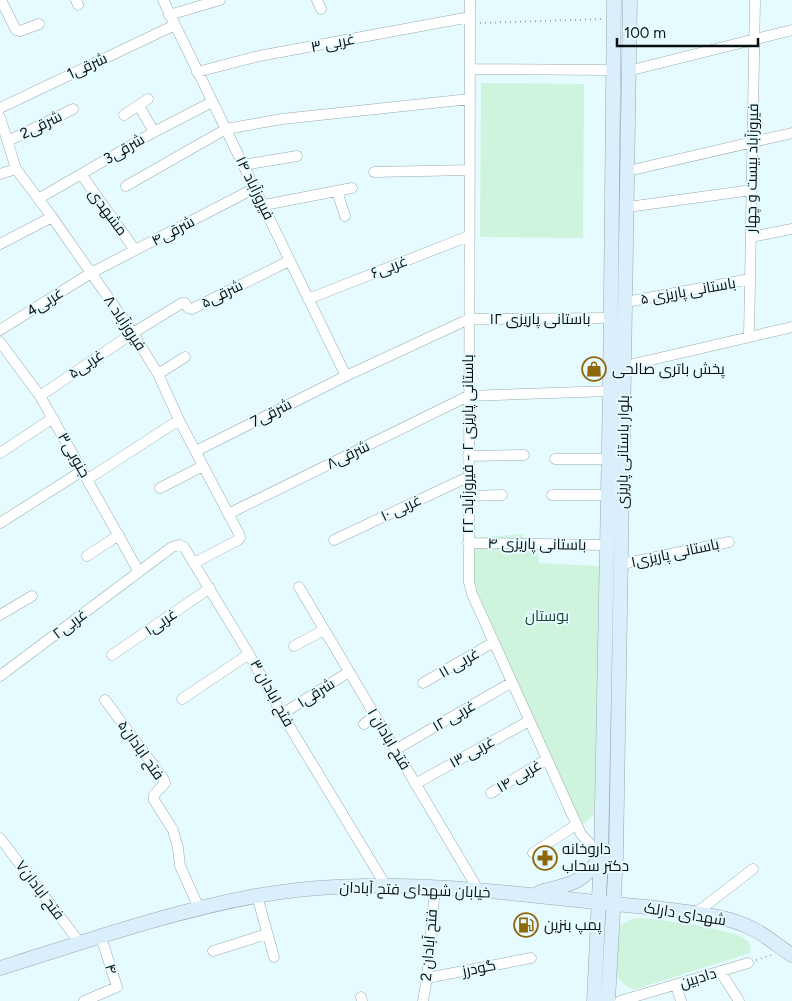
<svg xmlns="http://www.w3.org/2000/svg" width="792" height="1001" font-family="Figtree,Cairo,sans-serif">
<rect width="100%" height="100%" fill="#e6fbff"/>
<path fill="#cef4de" d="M481 83 584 84 583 238 480 237Z
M523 534 524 545H538L539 563 600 566 594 814 584 824 579 820 477 591 474 578 472 538Z
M641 918C667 920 693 925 719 930 727 932 736 933 742 937 749 940 752 946 750 953L633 990C606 975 613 954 615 928L632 919Z"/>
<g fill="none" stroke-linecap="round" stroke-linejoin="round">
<g stroke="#97aaae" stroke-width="11">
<path id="street" d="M1 0 16 30 20 31 39 24
M76 0 78 5
M163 0 346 376
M317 0 321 9
M470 0 469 582 472 594 581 834 601 856
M169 15 220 0
M470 69 613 70
M628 71 792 30
M197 72 259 56 470 17
M139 106 154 132
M0 108 175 25
M124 115 148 99
M0 117 16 169 52 217 133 333 158 374 179 420 239 534 240 538 238 540 194 563
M8 141 73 109
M243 165 297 156
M628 171 792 133
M374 172 470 170
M0 174 16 169
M81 174 135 250
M126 186 226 129 282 119 470 99
M337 191 345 216
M38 199 154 132 212 102
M264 205 352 188
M628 207 752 190
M751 237 792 229
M0 244 52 217
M308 299 469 236
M626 302 750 279
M0 330 91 273 255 188
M749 337 755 0
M0 342 40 396 139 572
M625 366 792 327
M158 374 185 357
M40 396 133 333 182 303H185L188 308 192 309 289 261
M196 451 346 376 469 319 611 318
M0 453 53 418
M468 456 524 455
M555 459H609
M88 479 179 420
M160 488 203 466
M552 495H608
M468 496 502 495
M228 514 468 396 610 391
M0 523 82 471
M334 540 468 477
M468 543 607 545
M87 556 119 535
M622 564 729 542
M299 587 479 891
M0 615 32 596
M294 646 324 630
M112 655 210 588
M0 676 172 547 179 545 184 547 249 654 282 714 386 886
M423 683 494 642
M182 699 249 654
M105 700 163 778 165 783 154 795V800L173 830 178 848 180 866 199 908
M282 714 349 672
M364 724 375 716
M395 750 512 682
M415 784 529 721
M491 793 547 759
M0 838 80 943
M533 853 576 825
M257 896 274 957
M696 913 753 869
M213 951 267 934
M720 971 739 1001
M427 978 531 958
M676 985 681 1001
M361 997 362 1001
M84 1001 117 987 101 937
M423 1001 427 978 435 888
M620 1001 748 963"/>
</g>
<g stroke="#97aaae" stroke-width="15">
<path id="secondary" d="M540 892C570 884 583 884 601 856L603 857
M0 968C84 942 169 912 256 896 363 876 479 889 586 901 612 904 638 906 663 909 694 913 727 915 755 930 768 937 779 947 792 955
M594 1001 601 856 610 391 614 0
M608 1001 616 857 630 0"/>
</g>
<path stroke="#9aaaad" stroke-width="2" stroke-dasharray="1 4" stroke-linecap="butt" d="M480 23 603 19
M756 960 771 955"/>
<use href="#street" stroke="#fff" stroke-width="10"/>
<use href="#secondary" stroke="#daeefc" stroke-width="14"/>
</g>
<defs>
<g id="shop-ring" transform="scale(1.25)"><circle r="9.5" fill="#e6fbff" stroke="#8e670b" stroke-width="1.5"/><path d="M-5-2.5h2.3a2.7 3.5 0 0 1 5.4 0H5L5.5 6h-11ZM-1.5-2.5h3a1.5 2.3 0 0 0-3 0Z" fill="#8e670b"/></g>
<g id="pharmacy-ring" transform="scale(1.25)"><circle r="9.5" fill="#e6fbff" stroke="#8e670b" stroke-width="1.5"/><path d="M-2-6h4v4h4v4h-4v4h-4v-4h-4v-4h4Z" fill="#8e670b"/></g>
<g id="fuel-ring" transform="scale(1.25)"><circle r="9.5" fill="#e6fbff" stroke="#8e670b" stroke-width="1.5"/><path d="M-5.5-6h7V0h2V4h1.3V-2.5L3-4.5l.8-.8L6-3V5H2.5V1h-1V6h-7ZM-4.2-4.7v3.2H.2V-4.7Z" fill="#8e670b"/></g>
</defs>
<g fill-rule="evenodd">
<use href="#shop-ring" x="594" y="369"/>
<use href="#pharmacy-ring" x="545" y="858"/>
<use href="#fuel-ring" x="526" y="925"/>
</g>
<g text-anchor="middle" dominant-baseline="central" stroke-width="4" stroke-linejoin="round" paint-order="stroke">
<g font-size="15" fill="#091011" stroke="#e6fbff">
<text transform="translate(333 43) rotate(-11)">غربی ۳</text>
<text transform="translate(87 66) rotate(-25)">شرقی1</text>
<text transform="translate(41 125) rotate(-26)">شرقی2</text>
<text transform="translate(124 149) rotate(-30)">شرقی3</text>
<text transform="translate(752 168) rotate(-89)">فیروزآباد بیست و چهار</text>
<text transform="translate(255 188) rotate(64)">فیروزآباد ۱۴</text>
<text transform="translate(108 212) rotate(54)">مشهدی</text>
<text transform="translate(173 231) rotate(-28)">شرقی۴</text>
<text transform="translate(389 267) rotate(-21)">غربی۶</text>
<text transform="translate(688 291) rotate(-10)">باستانی پاریزی ۵</text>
<text transform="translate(222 294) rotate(-26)">شرقی۵</text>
<text transform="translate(45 302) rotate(-32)">غربی4</text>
<text x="540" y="319">باستانی پاریزی ۱۲</text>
<text transform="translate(125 323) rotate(56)">فیروزآباد ۸</text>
<text transform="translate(86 364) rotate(-34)">غربی۵</text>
<text transform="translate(271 413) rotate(-27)">شرقی7</text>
<text transform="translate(468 444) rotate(-90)">باستانی پاریزی ۲ - فیروزآباد ۲۲</text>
<text transform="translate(623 452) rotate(-89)">بلوار باستانی پاریزی</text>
<text transform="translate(74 455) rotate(60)">جنوبی۳</text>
<text transform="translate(348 455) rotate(-26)">شرقی۸</text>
<text transform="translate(401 508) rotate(-25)">غربی ۱۰</text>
<text transform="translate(537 544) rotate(1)">باستانی پاریزی ۴</text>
<text transform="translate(675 553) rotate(-12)">باستانی پاریزی۱</text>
<text transform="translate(161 622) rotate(-34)">غربی۱</text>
<text transform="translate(70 624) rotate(-37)">غربی۲</text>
<text transform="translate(459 663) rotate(-30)">غربی ۱۱</text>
<text transform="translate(272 693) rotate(61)">فتح ابادان ۳</text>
<text transform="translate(316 693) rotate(-32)">شرقی۱</text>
<text transform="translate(454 716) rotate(-30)">غربی ۱۲</text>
<text transform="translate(389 739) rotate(59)">فتح ابادان ۱</text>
<text transform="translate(141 750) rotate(55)">فتح ابادان۵</text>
<text transform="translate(472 752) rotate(-29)">غربی ۱۳</text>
<text transform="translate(519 776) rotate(-31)">غربی ۱۴</text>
<text transform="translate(40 890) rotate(53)">فتح ابادان۷</text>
<text transform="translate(415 890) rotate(2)">خیابان شهدای فتح آبادان</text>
<text transform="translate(685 914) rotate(9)">شهدای دارلک</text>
<text transform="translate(429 945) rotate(-85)">فتح آبادان 2</text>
<text transform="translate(479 968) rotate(-11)">گودرز</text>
<text transform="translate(111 969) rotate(73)">۴</text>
<text transform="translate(698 978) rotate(-17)">دادبین</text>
</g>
<g font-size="15" fill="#091011" stroke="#e6fbff" text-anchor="start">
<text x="612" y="369">پخش باتری صالحی</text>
<text x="562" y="849">داروخانه<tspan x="562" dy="17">دکتر سحاب</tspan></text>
<text x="544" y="925">پمپ بنزین</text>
</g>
<g font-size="15" fill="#184630" stroke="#e6fbff">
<text x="547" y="616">بوستان</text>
</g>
</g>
<path d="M617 38v8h141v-8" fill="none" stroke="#091011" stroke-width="2.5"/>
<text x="624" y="38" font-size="15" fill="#091011" stroke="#e6fbff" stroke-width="4" paint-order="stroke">100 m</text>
</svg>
